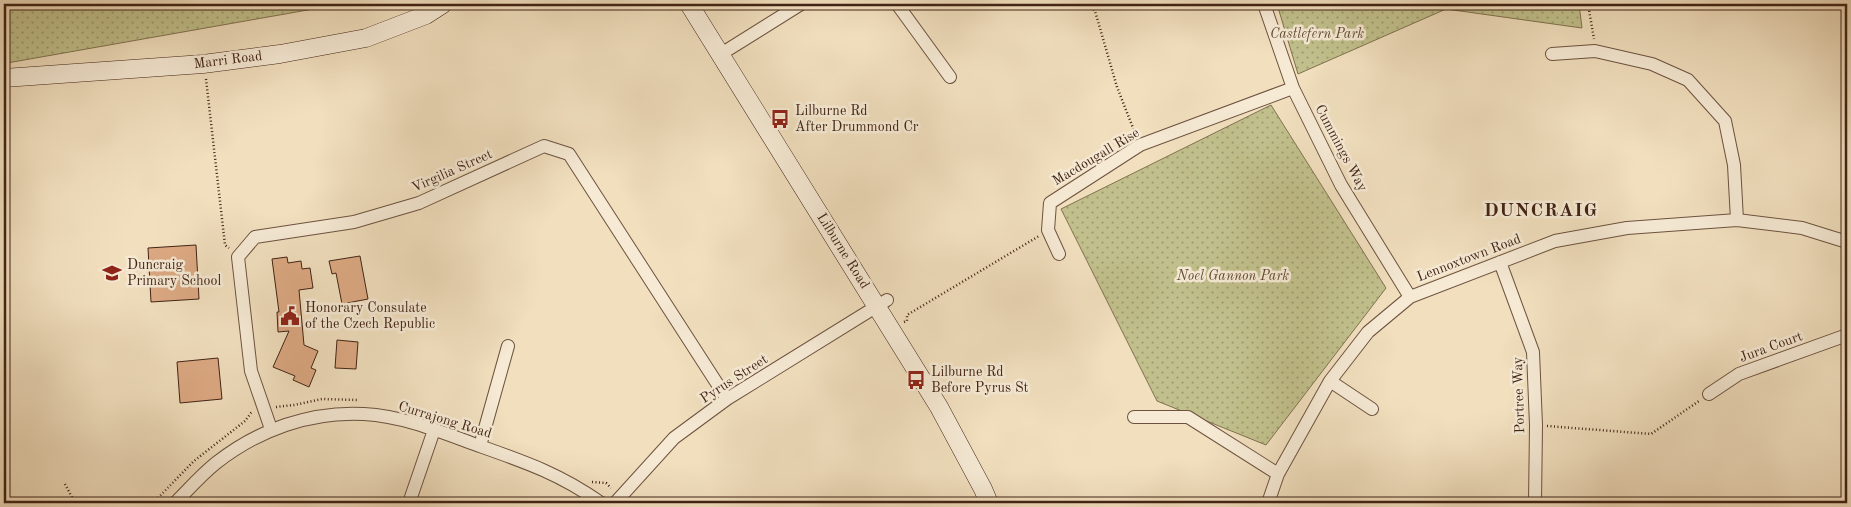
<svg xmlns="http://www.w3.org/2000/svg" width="1851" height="507" font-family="'Old Standard TT',serif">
<defs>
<pattern id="grass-dots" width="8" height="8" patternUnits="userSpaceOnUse" patternTransform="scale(1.25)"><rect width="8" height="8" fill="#c1c08c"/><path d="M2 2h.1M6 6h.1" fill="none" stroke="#9e9c71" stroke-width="1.8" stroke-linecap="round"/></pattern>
</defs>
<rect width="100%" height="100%" fill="#f1dfbe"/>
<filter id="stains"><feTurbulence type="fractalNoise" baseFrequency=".004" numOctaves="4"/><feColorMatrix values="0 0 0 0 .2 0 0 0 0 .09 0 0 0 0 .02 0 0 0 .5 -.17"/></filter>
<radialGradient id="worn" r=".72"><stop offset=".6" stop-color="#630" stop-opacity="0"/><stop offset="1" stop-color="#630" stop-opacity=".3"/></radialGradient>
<path fill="url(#grass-dots)" stroke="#817250" d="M4 4H316L319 8 7 63 4 52Z
M1277 4H1579L1582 28 1446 9 1298 74Z
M1271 105 1386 288 1266 445 1157 401 1061 209Z"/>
<path fill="#dca983" stroke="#412315" d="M196 245 199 299 151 302 148 248Z
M360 256 368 299 342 304 336 273 332 274 329 261Z
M287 257 288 263 301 261 302 269 310 268 313 288 299 290 304 345 318 351 311 368 316 370 309 387 293 380 295 376 273 367 289 331 278 332 277 312H279L272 259Z
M337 340 358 342 356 369 335 368Z
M218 358 222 399 180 403 177 362Z"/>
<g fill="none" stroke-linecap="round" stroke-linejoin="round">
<g stroke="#6d523f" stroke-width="14">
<path id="street" d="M897 4 950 77
M1264 4 1293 88 1341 185 1410 297
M721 54 801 4
M1552 54 1595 51 1652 64 1688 80 1725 121 1734 165 1737 220
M1059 254 1048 230 1050 203 1140 145 1293 88
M1500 262 1533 352 1536 425 1535 503
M1330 381 1372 409
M1709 394 1739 374 1847 335
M1134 417H1188L1278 474
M271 429 251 371 238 257 255 237 354 222 419 203 544 146 569 154 727 399
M480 446 508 346
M175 503C188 490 201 475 216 463 258 430 310 411 364 414 402 416 439 431 474 444 522 461 559 473 601 503
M409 503 434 430
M615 503 674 438 727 399 887 300
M1268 503 1278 474 1330 381 1368 332 1410 297 1555 241 1627 228 1737 220 1802 228 1847 242"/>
</g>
<g stroke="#412315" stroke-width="19">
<path id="secondary" d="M689 4 939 407 983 489 989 503
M4 78 203 64 280 54 366 38 426 15 443 4"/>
</g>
<path stroke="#412315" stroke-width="2.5" stroke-dasharray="1 2.5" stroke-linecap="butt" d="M1089 4 1095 11 1117 87 1135 133
M1588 4 1594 39
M206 79 225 245 229 248
M904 322 907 321V315L1039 236
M276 407 294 405 322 399 357 400
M1547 426 1651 434 1699 401
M592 482 606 483 611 488
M65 484 75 503
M153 503 194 461 245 421 251 413 253 412"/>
<use href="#street" stroke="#f6ead5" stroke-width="12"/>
<use href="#secondary" stroke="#f6ead5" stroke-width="18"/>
</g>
<defs>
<g id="bus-bare" transform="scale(1.5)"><path d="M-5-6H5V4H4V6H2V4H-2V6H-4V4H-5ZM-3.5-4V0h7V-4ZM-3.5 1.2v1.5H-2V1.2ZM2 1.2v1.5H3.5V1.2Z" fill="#8f2418" stroke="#f6ead5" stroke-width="2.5" paint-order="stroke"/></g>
<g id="school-bare" transform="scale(1.5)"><path d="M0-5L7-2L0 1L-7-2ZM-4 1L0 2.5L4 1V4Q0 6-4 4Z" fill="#8f2418" stroke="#f6ead5" stroke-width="2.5" paint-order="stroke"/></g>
<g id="civic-bare" transform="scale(1.5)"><path d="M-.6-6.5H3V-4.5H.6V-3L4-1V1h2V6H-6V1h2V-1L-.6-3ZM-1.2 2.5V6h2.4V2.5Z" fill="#8f2418" stroke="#f6ead5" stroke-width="2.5" paint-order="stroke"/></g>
</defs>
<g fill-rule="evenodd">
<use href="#bus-bare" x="780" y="119"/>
<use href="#school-bare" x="112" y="273"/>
<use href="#civic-bare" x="290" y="316"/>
<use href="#bus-bare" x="916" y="380"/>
</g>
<g text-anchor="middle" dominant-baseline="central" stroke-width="5" stroke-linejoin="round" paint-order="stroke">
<g font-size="14" font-style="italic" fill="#614a33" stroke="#f6ead5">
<text x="1317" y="34">Castlefern Park</text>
<text x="1233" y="276">Noel Gannon Park</text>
</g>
<g font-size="14" fill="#412315" stroke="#f6ead5">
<text transform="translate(228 60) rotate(-7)">Marri Road</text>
<text transform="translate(1341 148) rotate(62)">Cummings Way</text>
<text transform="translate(1096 157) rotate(-31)">Macdougall Rise</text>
<text transform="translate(452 171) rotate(-24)">Virgilia Street</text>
<text transform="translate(843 251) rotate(58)">Lilburne Road</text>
<text transform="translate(1469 258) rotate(-21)">Lennoxtown Road</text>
<text transform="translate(1771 347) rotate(-20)">Jura Court</text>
<text transform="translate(734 379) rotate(-33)">Pyrus Street</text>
<text transform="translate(1519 395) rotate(-92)">Portree Way</text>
<text transform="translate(445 420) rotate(17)">Currajong Road</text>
</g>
<g font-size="14" fill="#412315" stroke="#f6ead5" text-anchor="start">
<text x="795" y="111">Lilburne Rd<tspan x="795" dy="16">After Drummond Cr</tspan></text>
<text x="127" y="265">Duncraig<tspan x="127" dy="16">Primary School</tspan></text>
<text x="305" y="308">Honorary Consulate<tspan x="305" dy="16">of the Czech Republic</tspan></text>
<text x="931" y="372">Lilburne Rd<tspan x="931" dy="16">Before Pyrus St</tspan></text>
</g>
<g font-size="19" font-weight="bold" letter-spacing="1" fill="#412315" stroke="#f6ead5">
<text x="1541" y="211">DUNCRAIG</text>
</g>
</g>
<rect width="1851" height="507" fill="none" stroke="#f1dfbe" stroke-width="20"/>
<rect x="5" y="5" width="1841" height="497" fill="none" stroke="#412315" stroke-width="2.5"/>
<rect x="10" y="10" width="1831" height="487" fill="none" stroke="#412315"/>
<rect width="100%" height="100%" filter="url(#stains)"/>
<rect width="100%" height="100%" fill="url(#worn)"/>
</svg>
